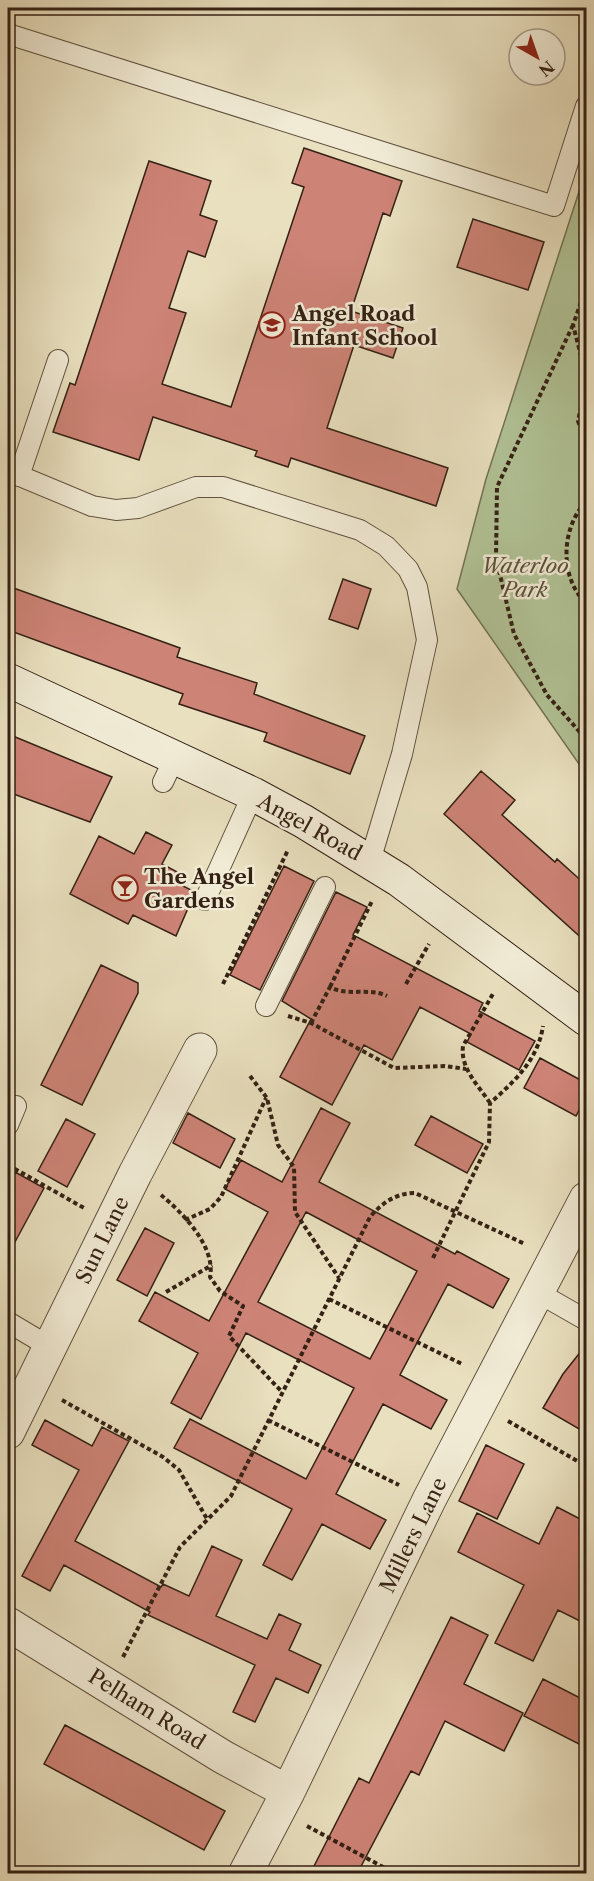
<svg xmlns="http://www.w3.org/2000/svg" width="594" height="1881" font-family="'Libre Caslon Text',serif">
<rect width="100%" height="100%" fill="#e9e0bf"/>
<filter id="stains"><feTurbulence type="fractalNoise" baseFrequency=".00333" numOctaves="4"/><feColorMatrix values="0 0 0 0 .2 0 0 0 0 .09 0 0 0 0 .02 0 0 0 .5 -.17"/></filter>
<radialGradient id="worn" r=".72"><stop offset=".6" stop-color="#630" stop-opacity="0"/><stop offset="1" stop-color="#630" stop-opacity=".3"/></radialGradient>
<path fill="#b1c396" stroke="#727255" stroke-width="1.5" d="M586 170V774L457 589 486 479Z"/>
<path fill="#cd8376" stroke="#342114" stroke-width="1.5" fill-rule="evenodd" d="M304 148 402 181 390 216 383 213 351 311 403 328 393 358 354 345 327 428 448 468 436 506 291 458 288 467 255 456 257 451 153 417 139 460 53 432 70 383 75 385 149 161 211 181 200 215 217 221 205 257 188 251 169 308 186 313 162 384 231 407 304 187 292 183Z
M473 219 544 242 528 290 457 267Z
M343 579 371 589 358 629 329 619Z
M8 586 180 648 177 657 257 683 254 694 365 736 350 774 264 741 267 733 179 704 183 694 8 630Z
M8 734 112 777 90 822 8 792Z
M481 771 515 800 502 815 555 862 557 859 586 885V942L444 814Z
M146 832 172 845 162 864 183 875 179 884 195 892 176 936 133 915 128 924 70 894 99 836 134 854Z
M284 866 314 881 260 990 230 975Z
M336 892 367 907 353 935 483 1003 479 1011 535 1041 519 1070 467 1042 471 1034 420 1007 392 1060 364 1045 332 1105 280 1077 311 1019 282 1001Z
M101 965 138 983V993L82 1105 41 1085Z
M540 1058 586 1083V1097L576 1116 524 1088Z
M321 1108 350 1123 319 1182 455 1254 457 1251 509 1279 493 1308 448 1284 400 1375 447 1400 431 1429 383 1404 336 1494 386 1520 370 1549 322 1524 292 1580 263 1565 292 1509 174 1448 190 1419 306 1479 354 1388 246 1333 201 1419 171 1403 198 1353 139 1321 155 1292 209 1321 268 1212 225 1189 241 1160 282 1182ZM306 1212 417 1271 370 1359 258 1302Z
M188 1113 235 1139 220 1168 173 1143Z
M431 1116 483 1144 467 1173 415 1145Z
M66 1119 95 1134 67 1187 38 1171Z
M15 1172 44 1188 8 1255V1186Z
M145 1228 174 1243 147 1296 117 1280Z
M586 1345V1433L543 1408 563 1374Z
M45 1420 92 1446 102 1427 129 1441 75 1541 161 1587 163 1584 189 1596 212 1546 242 1560 216 1616 267 1639 279 1614 301 1624 289 1650 321 1665 308 1693 276 1678 255 1722 233 1712 255 1665 148 1615 150 1612 64 1565 50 1591 22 1576 79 1470 32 1445Z
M486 1445 524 1464 497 1519 459 1501Z
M557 1507 586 1522V1624L558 1610 533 1661 495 1643 524 1585 458 1552 477 1513 539 1544Z
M451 1617 488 1635 464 1684 523 1713 504 1751 445 1721 419 1775 411 1771 357 1874H310L359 1778 369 1783Z
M543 1679 586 1701V1728L579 1744 524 1716Z
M65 1725 225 1811 204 1850 44 1764Z"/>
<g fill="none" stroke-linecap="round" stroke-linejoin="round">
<g stroke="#61513f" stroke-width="22">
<path id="lane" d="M8 34 554 206 586 106
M8 471 92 506 116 510 138 508 196 487H223L360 530 386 546 408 569 417 587 427 640 402 754 370 861
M19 476 58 360
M163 782 174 759
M205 900 253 794
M266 1006 325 887
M8 1125 16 1106
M537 1292 586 1320
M8 1322 50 1347"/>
</g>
<g stroke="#61513f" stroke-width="35">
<path id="street" d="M8 1432 135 1174 200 1050
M8 1624 223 1757 288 1792
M245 1874 288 1792 429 1500 586 1199"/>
</g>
<g stroke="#342114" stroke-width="35">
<path id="secondary" d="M8 680 253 794 303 821 399 880 586 1019"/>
</g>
<path stroke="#342114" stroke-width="4" stroke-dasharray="4.5 3" stroke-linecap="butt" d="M586 288 573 325 586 375
M573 325 497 487 496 558 514 634 547 695 586 739
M586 384 578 421 586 442
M586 502C561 527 559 578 586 603
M223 984 288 850
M406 984 429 944
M330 987 372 901
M288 1016 311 1023 394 1068 445 1066 466 1069
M311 1023 330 987C348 997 369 987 387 996
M250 1076 267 1098 278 1145 294 1167 295 1212 339 1278
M490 1103C478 1085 460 1068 463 1046L494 992
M8 1165 84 1208
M161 1195C183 1213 216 1247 210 1277L220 1291 243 1306 229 1336 282 1392
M185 1220 210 1209 221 1197 266 1098
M433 1258 489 1142 490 1103C514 1082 538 1060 543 1026
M166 1292 212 1265
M329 1299 462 1364
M62 1400 163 1457 179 1470 207 1519
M268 1420 399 1485
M508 1421 586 1466
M123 1657 180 1547 231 1496 370 1217C382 1203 396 1193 415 1193L525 1244
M307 1826 396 1874"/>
<use href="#lane" stroke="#f1ebd5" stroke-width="20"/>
<use href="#street" stroke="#f1ebd5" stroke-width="33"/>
<use href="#secondary" stroke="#f1ebd5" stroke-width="33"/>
</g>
<defs>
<g id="school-ring" transform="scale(1.35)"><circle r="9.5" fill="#f1ebd5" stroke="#8f2418" stroke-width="1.5"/><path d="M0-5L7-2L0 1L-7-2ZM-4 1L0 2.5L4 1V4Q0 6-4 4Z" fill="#8f2418"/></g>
<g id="bar-ring" transform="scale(1.35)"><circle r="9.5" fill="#f1ebd5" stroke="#8f2418" stroke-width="1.5"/><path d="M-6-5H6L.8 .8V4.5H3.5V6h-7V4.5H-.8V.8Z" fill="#8f2418"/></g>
</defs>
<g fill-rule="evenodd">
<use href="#school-ring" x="272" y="325"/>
<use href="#bar-ring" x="125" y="888"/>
</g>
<g text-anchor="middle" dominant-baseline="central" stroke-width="5" stroke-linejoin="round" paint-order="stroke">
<g font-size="21" font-weight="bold" fill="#342114" stroke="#f1ebd5" text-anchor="start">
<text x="292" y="313">Angel Road<tspan x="292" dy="24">Infant School</tspan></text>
<text x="144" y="876">The Angel<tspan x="144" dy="24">Gardens</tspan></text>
</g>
<g font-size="21" font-style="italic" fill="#5a523b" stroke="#f1ebd5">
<text x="525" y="565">Waterloo<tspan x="525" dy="24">Park</tspan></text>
</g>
<g font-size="21" fill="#342114" stroke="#f1ebd5">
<text transform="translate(310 827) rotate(29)">Angel Road</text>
<text transform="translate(102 1240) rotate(-64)">Sun Lane</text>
<text transform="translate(413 1535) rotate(-64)">Millers Lane</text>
<text transform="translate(147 1709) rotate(32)">Pelham Road</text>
</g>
</g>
<rect width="594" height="1881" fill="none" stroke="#e9e0bf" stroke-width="30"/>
<rect x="9" y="9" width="576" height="1863" fill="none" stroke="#342114" stroke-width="3"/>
<rect x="15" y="15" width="564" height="1851" fill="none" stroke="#342114" stroke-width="1.5"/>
<g transform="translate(537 57) rotate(140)"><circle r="28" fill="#f1ebd5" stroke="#a59a88" stroke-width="1.5"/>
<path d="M0-4.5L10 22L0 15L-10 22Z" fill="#8f2418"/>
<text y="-9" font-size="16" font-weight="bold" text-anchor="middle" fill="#342114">N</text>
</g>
<rect width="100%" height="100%" filter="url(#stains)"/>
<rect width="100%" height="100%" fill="url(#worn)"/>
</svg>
